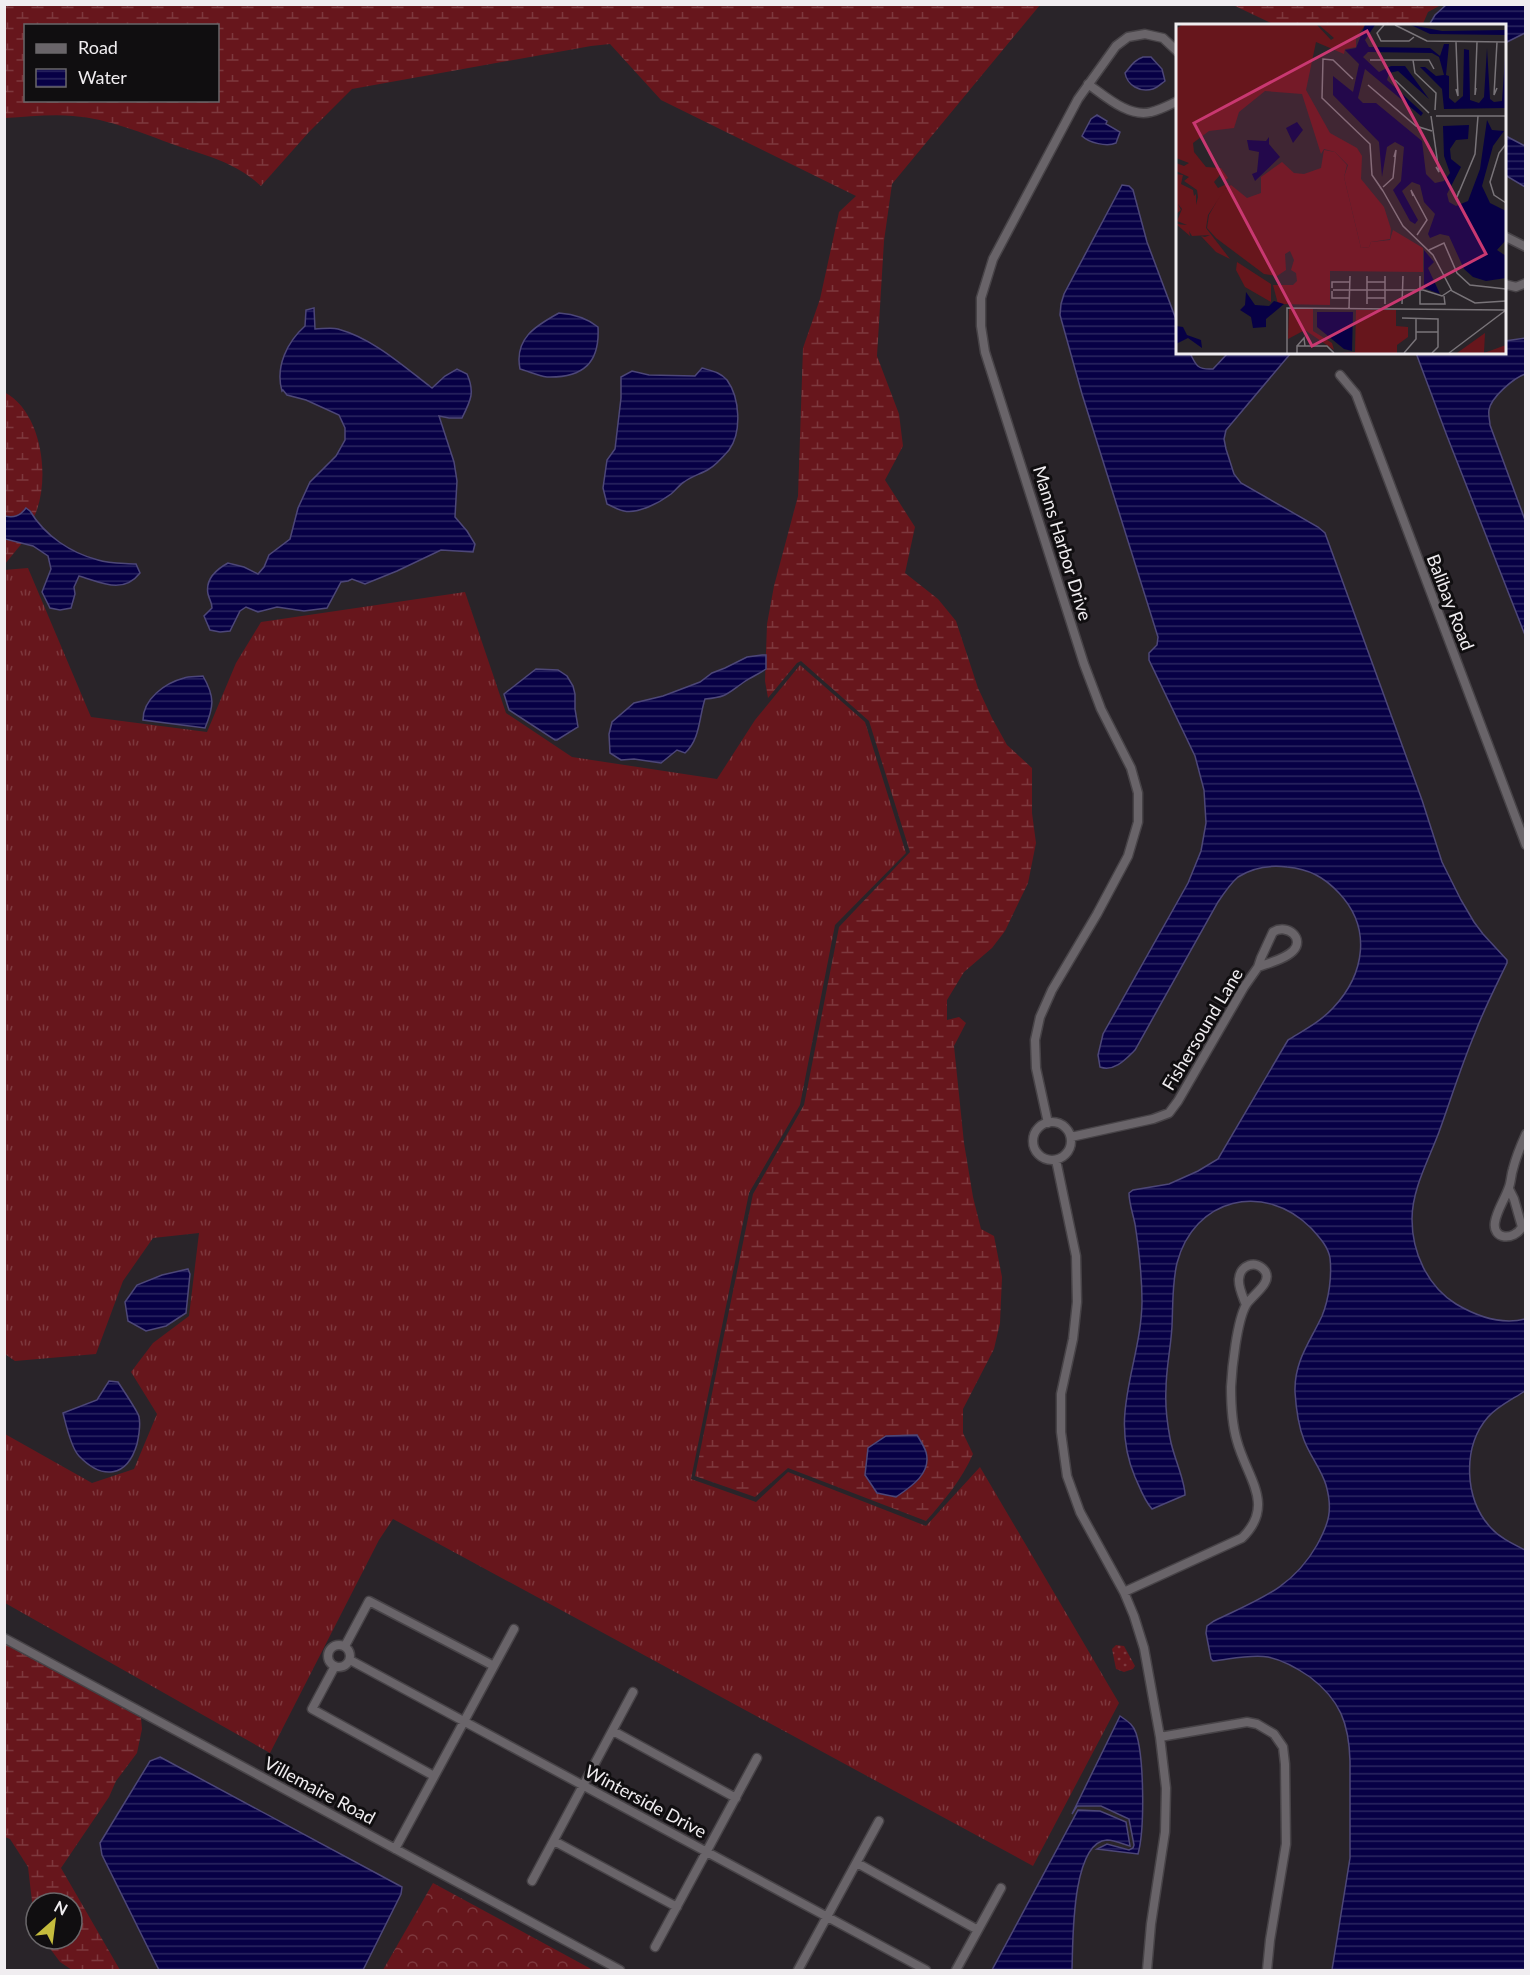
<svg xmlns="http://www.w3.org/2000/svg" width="1530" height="1975" font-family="Lato,sans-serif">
<defs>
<pattern id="grass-tufts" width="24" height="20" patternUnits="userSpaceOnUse" patternTransform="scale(1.5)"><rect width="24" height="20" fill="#67161c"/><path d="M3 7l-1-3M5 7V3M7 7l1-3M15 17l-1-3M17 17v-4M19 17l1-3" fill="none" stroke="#7d383d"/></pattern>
<pattern id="forest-crowns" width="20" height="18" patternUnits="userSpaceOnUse" patternTransform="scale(1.5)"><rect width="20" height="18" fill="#67161c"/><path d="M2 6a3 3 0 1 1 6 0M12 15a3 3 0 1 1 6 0" fill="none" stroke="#7d383d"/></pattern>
<pattern id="wetland-marsh" width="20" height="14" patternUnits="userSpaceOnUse" patternTransform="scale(1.5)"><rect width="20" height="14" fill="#67161c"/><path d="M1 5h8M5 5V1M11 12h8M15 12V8" fill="none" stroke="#7d383d"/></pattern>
<pattern id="park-dots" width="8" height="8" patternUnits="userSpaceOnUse" patternTransform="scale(1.5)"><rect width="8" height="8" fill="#67161c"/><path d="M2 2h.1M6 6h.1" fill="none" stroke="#7d383d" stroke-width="1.8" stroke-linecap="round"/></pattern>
<pattern id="water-rules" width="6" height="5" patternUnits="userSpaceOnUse" patternTransform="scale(1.5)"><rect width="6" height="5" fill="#070045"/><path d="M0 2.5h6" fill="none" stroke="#2b2660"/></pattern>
</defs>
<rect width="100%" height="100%" fill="#292429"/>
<path fill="url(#grass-tufts)" d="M28 568 91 717 207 732 236 663 261 622 465 592 506 713 572 757 717 779 755 720 800 665 865 722 906 853 835 925 800 1105 749 1193 691 1479 756 1502 788 1472 926 1526 980 1467 1119 1703 1033 1866 393 1519 379 1540 270 1753 5 1603V1434L92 1483 134 1469 157 1414 131 1372 153 1343 189 1316 199 1233 153 1238 123 1281 96 1354 15 1361 5 1354 4 570Z"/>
<path fill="url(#forest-crowns)" d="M433 1883 593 1970H383Z"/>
<path fill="url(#wetland-marsh)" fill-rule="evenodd" d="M4 5H1040L892 184 884 241 877 356 899 414 903 446 885 480 915 527 905 573 938 599 956 621 978 688 992 718 1007 745 1032 768V813L1036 843 1028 883 1005 931 992 948 964 972 947 1000V1020L959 1017 966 1023 954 1046 964 1143 973 1197 981 1229 994 1236 1002 1277 1000 1323 994 1349 963 1409V1433L973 1454C962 1479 944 1501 926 1521L788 1468 755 1497 695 1476 753 1194 804 1105 839 927 910 852 869 721 801 661 797 663 768 698 765 681 767 624 774 586 798 496 803 348 820 299 839 212 856 196 661 100 610 44 591 46 352 89 309 132 261 186C235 162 207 156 175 145 141 133 110 119 73 116 51 114 27 117 5 118ZM26 26H218V100H26Z
M1233 5V4L1441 5 1428 12 1422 26 1275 25Z
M4 392C43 412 51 481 34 517L30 511 13 518 5 516Z
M5 539 23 542 5 564Z
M5 1644 141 1718 142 1729 137 1753 116 1781 109 1797 61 1868 120 1970H72L60 1962 43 1939H72V1903H36V1929L35 1927 28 1867 10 1839 5 1837Z"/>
<path fill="url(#park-dots)" d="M1116 1645 1124 1646 1135 1666 1133 1669 1124 1672 1116 1669 1112 1649Z"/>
<path fill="url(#water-rules)" stroke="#4d4778" stroke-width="1.5" d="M1446 5H1525V33L1505 43 1504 26 1429 25 1435 15Z
M1143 57H1151L1162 69 1165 81C1162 83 1157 88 1153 89 1140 93 1127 85 1125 73 1131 66 1134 60 1143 57Z
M1097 115 1107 121 1106 124 1120 132 1116 143C1107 147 1089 143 1082 136L1091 119Z
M1504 135 1525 146V187L1505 175Z
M1122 185 1129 186 1133 190 1147 242 1177 322 1178 352 1190 353C1196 366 1198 370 1213 369L1228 353H1291L1226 430 1224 439 1226 449 1234 474 1241 483 1318 527 1325 533 1422 800 1442 862 1461 900 1474 922 1483 934 1507 960V963C1496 986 1484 1009 1475 1033 1461 1066 1451 1099 1439 1132 1429 1159 1412 1189 1412 1219 1412 1252 1427 1286 1456 1304 1478 1317 1501 1325 1525 1319V1391C1513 1399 1498 1406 1488 1417 1462 1447 1464 1499 1491 1528 1500 1538 1513 1544 1525 1550V1970H1332L1350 1858V1761C1349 1723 1340 1700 1310 1677 1297 1668 1284 1660 1268 1657 1251 1654 1231 1659 1213 1661L1211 1659 1206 1633 1207 1626 1214 1621C1257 1600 1292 1589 1317 1545 1329 1523 1333 1510 1326 1485 1321 1469 1310 1456 1304 1440 1298 1425 1296 1408 1295 1392 1294 1361 1310 1342 1322 1316 1329 1299 1332 1276 1330 1258 1328 1246 1319 1237 1311 1228 1264 1181 1194 1198 1177 1263 1172 1284 1173 1305 1172 1326 1171 1347 1166 1368 1166 1389 1165 1405 1167 1422 1170 1438 1173 1456 1185 1480 1185 1495L1152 1509C1144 1500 1140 1488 1135 1477 1108 1413 1141 1365 1142 1302 1142 1276 1139 1250 1135 1224 1133 1214 1129 1203 1129 1193L1133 1190 1169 1184 1198 1171 1218 1159 1285 1045 1288 1040C1304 1030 1320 1022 1333 1008 1365 974 1372 928 1339 893 1324 877 1309 869 1287 867 1270 865 1252 868 1238 877 1230 884 1224 893 1218 902L1135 1050C1125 1060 1114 1072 1100 1067L1098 1055 1103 1034 1188 883 1201 851 1206 823 1204 790 1195 756 1149 660V653L1157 645 1158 637 1082 394 1060 315 1061 304 1064 294Z
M314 308 315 329C322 329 331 327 338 329 374 339 403 366 432 388L445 376 457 369 467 374C475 392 471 400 462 418H449L439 416 454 462 457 481 455 517 467 531 475 544 473 552 441 550 397 571 365 584 352 579 348 581 341 582 327 608 304 611 277 607 258 612 246 607 240 611 230 631 220 632 210 630 204 616 212 608C212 602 209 599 208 594 205 579 217 569 228 563L244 567 258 574 264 567 269 555 290 539 298 508 310 482 336 456 345 440V428L339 415 306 400 287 395 283 390 282 391C275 367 287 342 305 326L306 310Z
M559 313C572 314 587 318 598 327 600 363 583 378 547 377 538 376 528 371 520 369 514 339 535 326 559 313Z
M1525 338V374C1514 378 1491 397 1489 410 1488 415 1490 421 1490 425L1525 520V635L1447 436 1416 353 1504 352 1505 341Z
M702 368C712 371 720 372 727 380 740 398 742 432 729 450 723 457 716 465 709 469 701 474 692 476 684 482 679 485 676 490 671 494 659 503 638 514 624 511 618 510 612 506 607 504L603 488 607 460 615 449 621 398V377L632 371 649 375 695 376Z
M26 508 30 511C45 536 71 553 98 560 110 564 124 563 136 564L140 573C123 595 100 582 79 576L74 587 75 594 71 608 60 610 50 608 42 592 51 569 48 556 33 546 5 539V516C14 518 20 516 26 508Z
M762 655H766V669C759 674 751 677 744 682 727 694 727 697 705 699 699 717 700 740 685 753L677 750 661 763 634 759 621 760 610 753 609 734 612 722 634 703 663 696 700 682 712 673 725 668 747 657Z
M536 669 558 670 567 676 573 686 575 694V709L578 727 557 740H555L509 710 504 694Z
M203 676C215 697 214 706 205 728L143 720C143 699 165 683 184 678 189 676 197 677 203 676Z
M188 1269 190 1274 186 1313 166 1326 146 1331 128 1321 125 1302 137 1285 162 1275Z
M109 1381 118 1382C121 1387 139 1413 139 1417 141 1426 139 1435 137 1444 127 1478 102 1480 79 1456 71 1448 66 1425 63 1413L97 1400Z
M917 1435C920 1440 924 1446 926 1452 932 1473 911 1487 896 1497L877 1493 865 1475 868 1448 886 1436Z
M1120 1716C1127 1721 1133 1724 1136 1733 1144 1757 1145 1829 1138 1854L1097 1849 1107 1844 1129 1850 1133 1848 1134 1845 1129 1819 1101 1806H1077L1072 1814Z
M160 1757 402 1887 401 1894 363 1970H159L102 1855 100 1843 150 1761Z
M1078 1810 1100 1811 1126 1822 1130 1846C1123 1844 1114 1840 1107 1840 1071 1842 1073 1944 1072 1970H992Z"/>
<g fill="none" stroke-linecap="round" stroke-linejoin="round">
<g stroke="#474347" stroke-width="11">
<path id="street" d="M1088 84C1105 96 1129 118 1151 112 1160 110 1169 105 1178 101
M1504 236 1526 247
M1504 284 1516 287 1526 283
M1340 375 1356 394 1526 845
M1033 1141a19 19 0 1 1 38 0a19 19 0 1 1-38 0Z
M1048 1123 1036 1068 1035 1040 1040 1017 1052 990 1097 914 1128 856 1138 822V793L1131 768 1101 709 1084 664 985 352 981 326V298L993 259 1078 99 1116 46 1128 37 1145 34 1163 38 1178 52
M1071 1137 1153 1119 1169 1113 1178 1101 1244 987 1258 967 1261 958 1273 932C1288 923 1305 939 1293 951 1285 959 1269 963 1258 967
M1056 1160 1076 1256 1077 1302 1073 1339 1061 1394V1432L1067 1476 1080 1512 1124 1592 1134 1616 1144 1648 1160 1737 1166 1788 1165 1832 1151 1924 1147 1970
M1509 1189 1514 1199 1522 1227C1514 1241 1492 1240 1495 1222 1497 1210 1505 1199 1509 1187 1511 1182 1511 1175 1513 1169 1516 1157 1521 1145 1526 1134
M1124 1592 1242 1538C1276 1505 1247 1478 1237 1441 1232 1424 1231 1405 1231 1387 1232 1367 1237 1321 1246 1305 1251 1296 1273 1283 1265 1271 1256 1259 1240 1265 1239 1279 1238 1287 1243 1297 1246 1305
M4 1638 620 1970
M328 1656a11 11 0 1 1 22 0a11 11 0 1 1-22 0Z
M345 1646 369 1601 494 1666
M350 1660 926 1970
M335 1666 312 1709 434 1776
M613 1731 736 1798
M1160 1737 1247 1722 1257 1724 1274 1734 1283 1747 1285 1764 1286 1844 1270 1940 1267 1970
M554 1841 677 1907
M395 1849 514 1629
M857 1863 978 1930
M532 1881 633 1692
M655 1947 757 1758
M798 1970 879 1821
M956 1970 1001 1888"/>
</g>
<use href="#street" stroke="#696469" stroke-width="8"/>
</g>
<g text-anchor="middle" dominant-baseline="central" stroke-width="6" stroke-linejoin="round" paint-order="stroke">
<g font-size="18" fill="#f0edf0" stroke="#100e10">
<text transform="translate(1063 543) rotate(73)">Manns Harbor Drive</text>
<text transform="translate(1451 602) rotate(69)">Balibay Road</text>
<text transform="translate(1202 1029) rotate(-59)">Fishersound Lane</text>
<text transform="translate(320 1790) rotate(28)">Villemaire Road</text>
<text transform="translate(646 1801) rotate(28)">Winterside Drive</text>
</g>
</g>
<g transform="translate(1176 24)">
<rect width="330" height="330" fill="#292429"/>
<path d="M148 126 159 128 171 141 168 153 185 224 193 223 195 218 214 216 217 206 247 224V248L154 247V281L102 280 97 261H117L121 257 120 249 115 246 118 236 114 227 109 230 110 246 101 252 88 250 40 214 31 204 33 191 47 166 55 161 71 174 85 169V153L106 138 118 149 128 150 145 144Z" fill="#67161c"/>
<path d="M180 286H220V302L232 303V313L221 321V329H165L179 328Z" fill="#67161c"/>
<path d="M0 1 1 4 6 1H141L155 16 158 14 143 1H189L180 14V23L169 25 168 30 140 18 130 66 154 109 181 124 186 132 185 155 208 183 215 205 214 215 195 218 193 223 185 224 168 153 172 141 159 128 148 125 145 130 126 70 89 67 63 88 58 104 33 107 17 119 18 128 30 143 45 144 52 154 48 157 44 151 38 158 42 164 53 159 32 191 30 204 54 235 40 228 25 212 29 213 34 211 16 212 13 207 14 212 0 200 11 201 1 197 6 185 2 180 5 186 0 190V150L7 151 5 160 17 166 18 172 20 170V181L22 173 21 166 8 157 13 153 0 147V139L8 142 13 139 0 134ZM61 238 95 260V278L69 263 60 246ZM113 285H137V307L156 319 158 326 129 306 112 315ZM309 309 308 329 330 321V329H281Z" fill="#67161c"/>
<path d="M189 1H199L189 16 193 23 254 24 264 32 268 20H273L270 51 273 52V74L279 79 287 72 288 25 293 26 294 76 303 79 308 73 311 24 314 75 318 78 326 77 330 20V84L268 85 266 65 244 43H249L260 52 268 51 263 33 256 29 192 28 187 33 203 48 215 42H229L253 75 222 47 213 49 211 56 247 89 245 92 189 45 182 74 187 79H200L246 117 250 150 259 159 268 157 274 149 268 132 267 102 293 101 292 115 280 116 274 125 275 135 285 143 271 170 273 178 280 182 292 177 304 145 311 96 316 106 328 107 317 122 306 162 314 179 330 187V216L321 226 330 232V254L310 257 297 253 288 245 273 212 264 210 254 214 252 210 259 190 248 178 244 161 236 158 226 167 242 196 239 200 234 197 217 166 225 157 228 123 219 118 211 123 206 153 203 118 157 71V52L177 68 183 40 169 26 180 24ZM235 1 266 7 330 6V11L254 10ZM121 98 127 106 117 119 110 104ZM93 113V120L104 133 79 157 76 150 81 148 83 128 73 126 71 116 90 117ZM248 226 258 238 252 244 264 270 248 264ZM70 268 79 281 93 282 98 277 108 280 90 295V303L77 304 75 293 64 286 69 281ZM141 288H177L176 327 168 325 141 303ZM0 302 7 303 11 311 25 316 26 324 12 314 0 320Z" fill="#070045"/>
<path fill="none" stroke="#797479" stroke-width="1.5" d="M208 1 201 9 205 17H233L238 13M219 1 251 17 330 18M280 18 282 72 280 65M194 36H253L258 45M237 36 239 49 260 69 259 86M177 55 157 36 147 35 146 74 194 120 196 151 207 167 204 163M219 56 253 89M192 61 240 102 256 107M300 64 299 71 301 18M321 64 318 71 321 18M255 92 263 148 260 143M260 92H330M330 120 323 129 314 158 318 171 330 179M207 163 217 154 220 126 218 133M207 167 227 202 257 231 276 267 299 279 330 277M283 167 281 173 299 130 302 92M237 172 235 166 251 196 241 211M253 226 268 219 281 249 294 261 330 265M191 252V280M244 252V280H269L268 272M191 258H209M156 264V258H174M157 266H247L266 272 275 266M156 267V274H174M191 274H209M209 280V252M226 280 227 252M173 284 174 252M226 294 262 295V323L256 329M240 308H262M121 322 128 314 129 322M111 329V284L329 286M121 329V322H151L158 329M228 329 240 315V294M273 329 330 286"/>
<path fill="#c93871" fill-opacity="0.15" stroke="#c93871" stroke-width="3" d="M191 7 310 230 136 322 18 99Z"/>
<rect width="330" height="330" fill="none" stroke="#f0edf0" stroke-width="3"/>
</g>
<rect width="1530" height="1975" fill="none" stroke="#f0edf0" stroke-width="12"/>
<rect x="24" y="24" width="195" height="78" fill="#100e10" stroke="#6a676a" stroke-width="1.5"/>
<rect x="36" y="44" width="30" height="9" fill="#696469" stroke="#6a676a" stroke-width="1.5"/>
<text x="78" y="54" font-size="18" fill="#f0edf0">Road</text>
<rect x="36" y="69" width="30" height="18" fill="url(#water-rules)" stroke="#6a676a" stroke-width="1.5"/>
<text x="78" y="84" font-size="18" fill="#f0edf0">Water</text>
<g transform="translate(54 1921) rotate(28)"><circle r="28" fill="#100e10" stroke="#6a676a" stroke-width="1.5"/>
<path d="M0-4.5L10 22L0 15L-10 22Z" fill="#c5bc3d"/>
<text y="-9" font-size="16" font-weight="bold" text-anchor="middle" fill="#f0edf0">N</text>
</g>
</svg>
